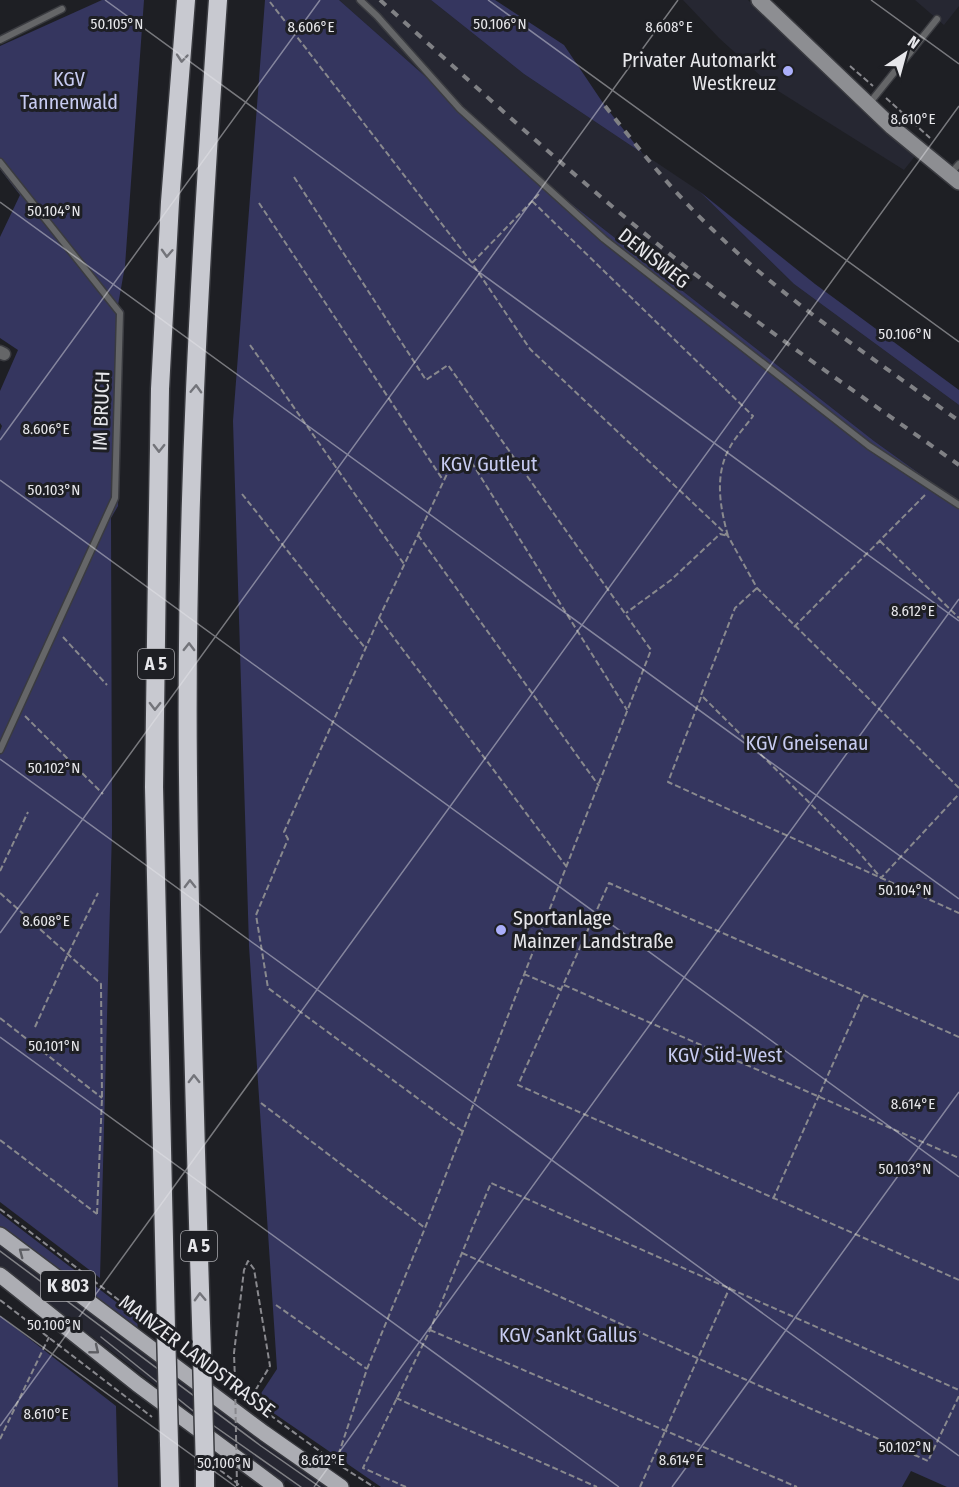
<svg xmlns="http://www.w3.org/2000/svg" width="959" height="1487" font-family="'Fira Sans Condensed',sans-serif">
<rect width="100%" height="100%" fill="#1e1f24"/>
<path fill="#262732" d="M339 0H431L524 74 699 191 794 284 959 405V502L874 441 550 187Z
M683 0H748L864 112 915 156 904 170 775 89 719 38Z
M915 0H959V6L944 25Z
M0 1244 251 1432 330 1487H295L286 1480 284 1483 0 1266Z"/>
<path fill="#35365f" d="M102 0H144L125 266 118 305 124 311 118 506 111 518 112 831 100 1278 0 1202V431L2 426 0 423V391L18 350 0 338V237L20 195 0 169V46Z
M265 0H339L550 187 874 441 959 502V1487H947L911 1471 902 1487H381L256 1401 277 1369 249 946 233 421Z
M431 0H495L564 45 605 106 642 153 524 74Z
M699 191 815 284 959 390V405L794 284Z
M0 1213 137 1318 138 1331 0 1226Z
M0 1316 116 1406 118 1487H0Z"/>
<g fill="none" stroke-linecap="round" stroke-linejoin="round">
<g stroke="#3a3b40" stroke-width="9">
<path id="lane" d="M360 0 377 16 460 109 604 239 869 446 959 505
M0 40 62 9
M868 105 937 19
M0 162 120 313 115 498 0 750
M950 174 959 164"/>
</g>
<g stroke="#3a3b40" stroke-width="15">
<path id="street" d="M0 352 4 354"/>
</g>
<g stroke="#3a3b40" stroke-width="18">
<path id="secondary" d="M759 0 892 127 959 182"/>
</g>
<g stroke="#3a3b40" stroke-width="18">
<path id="primary" d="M0 1235 264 1433 341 1487
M0 1275 137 1384 276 1487"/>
</g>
<g stroke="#3a3b40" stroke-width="21">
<path id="highway" d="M166 1329 154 787 157 568 160 389 170 202 186 0
M202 1355C196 1162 190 969 188 776 185 517 200 258 218 0
M169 1443 170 1487
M205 1472V1487"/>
</g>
<path stroke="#89898e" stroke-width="2" stroke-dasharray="6 3" stroke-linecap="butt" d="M270 2 472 263 530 349 728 536 757 588 959 788
M850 66 873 86
M886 98 930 138
M294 177 426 380 448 365 651 650 425 1228 367 1369 335 1465
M532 201 753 416C746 426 736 436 730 447 714 475 720 507 728 536L720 534 671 580 626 613
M259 203 443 480
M472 263 539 194
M250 345 404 564
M242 494 366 649
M418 535 599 786
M880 541 959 618
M757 588 735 608 701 695 857 850 881 878 959 794
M379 618 566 866
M794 627 925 495
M63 637 107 685
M701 697 668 782 959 913
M25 716 103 794
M0 871 28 812
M0 893 101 984 102 1098 97 1214
M524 974 562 990
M564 985 959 1158
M0 1018 102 1098
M35 1027 68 954 98 893
M959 1037 609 883 518 1085 959 1280
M261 1103 425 1228
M462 1131 268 988 256 915 288 839 284 832 379 618 455 457 463 455 472 463 627 710
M0 1140 97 1214
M773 1199 863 996
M0 1209 150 1324
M462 1253 928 1461 959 1396
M0 1300 152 1417
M276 1305 367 1369
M430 1330 797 1487
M219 1378 336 1463 374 1487
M235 1381 234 1353 244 1270 248 1261 254 1269 270 1366 249 1401
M396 1398 597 1487
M0 1439 49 1337
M220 1470 242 1487
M406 1487 363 1468 430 1330 491 1183 959 1390
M640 1487 730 1287"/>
<use href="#lane" stroke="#656668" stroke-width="6"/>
<use href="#street" stroke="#656668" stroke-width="12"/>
<use href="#secondary" stroke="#8d8e92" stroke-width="15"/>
<use href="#primary" stroke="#acadb3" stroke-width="15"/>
<use href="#highway" stroke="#c8c9d0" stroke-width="18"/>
<path stroke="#808185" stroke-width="1.5" d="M0 1251 261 1446 320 1487
M101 1337 197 1414 301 1487"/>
<path stroke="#808185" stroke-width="4" stroke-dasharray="8 8" stroke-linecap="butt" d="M380 0C474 85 567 171 666 251 760 327 860 395 959 465
M605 106C639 149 673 192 713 230 787 302 876 360 959 421"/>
<g stroke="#3a3b40" stroke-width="21" stroke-linecap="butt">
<path id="highway-bridge" d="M166 1329 169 1443
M202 1355 205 1472"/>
</g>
<path stroke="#89898e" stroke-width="2" stroke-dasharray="6 3" stroke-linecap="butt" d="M235 1381 237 1487"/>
<use href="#highway-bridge" stroke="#c8c9d0" stroke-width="18"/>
</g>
<defs><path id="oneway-chevron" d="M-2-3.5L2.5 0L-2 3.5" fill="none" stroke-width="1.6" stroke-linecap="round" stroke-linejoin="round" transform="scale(1.5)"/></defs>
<g stroke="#73747a">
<use href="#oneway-chevron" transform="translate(182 58) rotate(95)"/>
<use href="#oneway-chevron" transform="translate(167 253) rotate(93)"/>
<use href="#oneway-chevron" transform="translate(196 389) rotate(-88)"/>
<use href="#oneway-chevron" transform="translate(159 448) rotate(91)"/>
<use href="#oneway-chevron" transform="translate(189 647) rotate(-89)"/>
<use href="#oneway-chevron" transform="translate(155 706) rotate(91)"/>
<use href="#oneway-chevron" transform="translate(190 884) rotate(-91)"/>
<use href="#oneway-chevron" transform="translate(194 1079) rotate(-91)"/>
<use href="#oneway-chevron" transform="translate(200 1297) rotate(-92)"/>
</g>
<g stroke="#5e5f64">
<use href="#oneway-chevron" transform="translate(23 1252) rotate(-143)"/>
<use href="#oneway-chevron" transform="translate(95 1350) rotate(39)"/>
</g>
<path fill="none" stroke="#e7e7eb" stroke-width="1.5" stroke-opacity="0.45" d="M105 0 959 621M488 0 959 342M871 0 959 64M0 202 959 899M0 440 320 0M0 480 959 1177M0 759 959 1456M0 933 678 0M0 1037 619 1487M0 1316 236 1487M0 1426 959 106M314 1487 959 599M672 1487 959 1092"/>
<g fill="#abaffb" stroke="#1e1f24" stroke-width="2">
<circle cx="788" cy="71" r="6"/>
<circle cx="501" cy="930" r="6"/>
</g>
<g text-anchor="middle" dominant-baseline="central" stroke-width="6" stroke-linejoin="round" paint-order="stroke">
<g fill="#1e1f24" stroke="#ababaf" stroke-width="1.5">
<rect x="138" y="649" width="36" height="30" rx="4.5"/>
<rect x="181" y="1231" width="36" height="30" rx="4.5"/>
<rect x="41" y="1271" width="54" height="30" rx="4.5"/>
</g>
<g font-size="18" font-weight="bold" fill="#e7e7eb">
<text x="156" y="664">A 5</text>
<text x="199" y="1246">A 5</text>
<text x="68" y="1286">K 803</text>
</g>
<g font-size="20" fill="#e7e7eb" stroke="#1e1f24" text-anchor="end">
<text x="776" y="60">Privater Automarkt<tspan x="776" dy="23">Westkreuz</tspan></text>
<text x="513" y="918" text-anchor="start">Sportanlage<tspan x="513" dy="23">Mainzer Landstraße</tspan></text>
</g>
<g font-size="20" fill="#c7cbf1" stroke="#1e1f24">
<text x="69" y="79">KGV<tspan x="69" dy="23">Tannenwald</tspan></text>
<text x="489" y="464">KGV Gutleut</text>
<text x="807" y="743">KGV Gneisenau</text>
<text x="725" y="1055">KGV Süd-West</text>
<text x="568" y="1335">KGV Sankt Gallus</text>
</g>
<g font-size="20" fill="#e7e7eb" stroke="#1e1f24">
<text transform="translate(654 258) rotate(38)">DENISWEG</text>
<text transform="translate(101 411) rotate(-88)">IM BRUCH</text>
<text transform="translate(197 1356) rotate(37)">MAINZER LANDSTRASSE</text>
</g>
</g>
<g font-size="15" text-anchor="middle" fill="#e7e7eb" stroke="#1e1f24" stroke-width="6" stroke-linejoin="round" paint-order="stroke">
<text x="500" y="29">50.106°N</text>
<text x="117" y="29">50.105°N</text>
<text x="311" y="32">8.606°E</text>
<text x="669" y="32">8.608°E</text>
<text x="913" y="124">8.610°E</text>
<text x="54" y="216">50.104°N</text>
<text x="905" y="339">50.106°N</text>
<text x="46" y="434">8.606°E</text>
<text x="54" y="495">50.103°N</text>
<text x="913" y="616">8.612°E</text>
<text x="54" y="773">50.102°N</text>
<text x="905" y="895">50.104°N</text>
<text x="46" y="926">8.608°E</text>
<text x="54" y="1051">50.101°N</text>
<text x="913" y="1109">8.614°E</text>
<text x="905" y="1174">50.103°N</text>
<text x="54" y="1330">50.100°N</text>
<text x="46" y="1419">8.610°E</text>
<text x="905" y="1452">50.102°N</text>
<text x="323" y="1465">8.612°E</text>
<text x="681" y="1465">8.614°E</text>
<text x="224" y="1468">50.100°N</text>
</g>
<g transform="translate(905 54) rotate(36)" stroke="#1e1f24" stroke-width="4.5" paint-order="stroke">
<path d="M0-4.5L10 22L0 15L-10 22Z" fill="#e7e7eb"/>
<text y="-9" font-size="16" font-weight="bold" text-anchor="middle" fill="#e7e7eb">N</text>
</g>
</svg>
